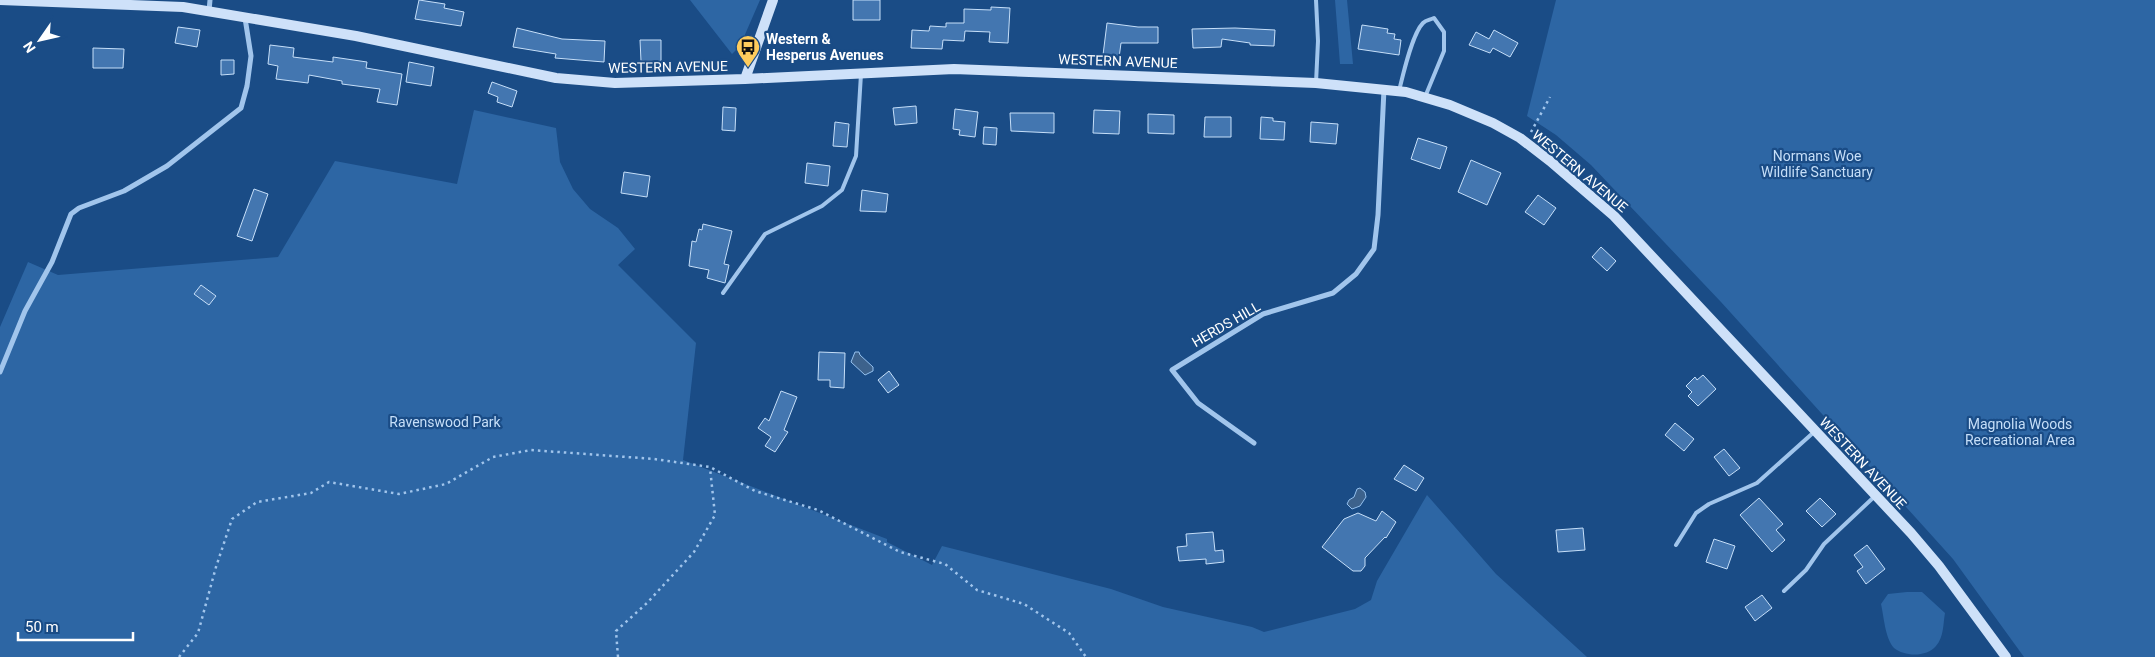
<svg xmlns="http://www.w3.org/2000/svg" width="2155" height="657" font-family="Roboto,sans-serif">
<rect width="100%" height="100%" fill="#1a4c86"/>
<path fill="#2d66a4" d="M690 0H760L740 46 732 54Z
M1335 0H1347L1353 64H1340Z
M1556 0H2155V657H2024L1953 559 1721 302 1591 165 1556 135 1527 116Z
M474 110 556 128 560 162 573 189 590 209 618 228 635 249 618 265 696 343 683 460 887 539V542L932 565 942 546 1111 589 1163 607 1252 627 1264 632 1355 609 1371 600 1377 581 1427 495 1496 574 1587 657H0V327L28 262 58 275 278 257 335 161 457 184Z
M1907 592H1922L1945 613C1943 624 1944 637 1936 646 1927 657 1905 657 1894 648 1885 638 1884 617 1881 604L1888 594Z"/>
<path fill="#3d628c" stroke="#94c0ee" d="M855 352H859L860 355 873 367V371L865 375 851 362Z
M1360 488 1365 492 1366 497 1360 506 1352 509 1347 504 1349 500 1354 497 1357 489Z"/>
<path fill="#4376b0" stroke="#c6dff9" d="M419 0 445 4 444 8 464 12 461 26 415 19Z
M853 0H880V20H853Z
M991 7 1010 8 1008 43 989 42 990 32 965 31 964 41 943 40 942 49 911 48 912 30 929 31 930 26 946 27V23H964V9L991 10Z
M1107 23 1138 27H1158V43H1121L1119 58 1103 55Z
M1362 25 1388 29 1387 33 1395 34 1394 39 1401 40 1399 55 1358 49Z
M178 27 200 30 197 47 175 43Z
M517 28 562 39 605 41 604 62 555 58 556 54 513 47Z
M1235 28 1275 30 1274 46 1250 45V43L1222 39 1221 47 1193 48 1192 29Z
M1494 30 1518 43 1510 57 1493 48 1490 53 1469 45 1476 32 1489 39Z
M640 40H661V61H641Z
M270 45 294 48 293 57 333 62V57L367 62 366 68 402 74 397 105 377 102 380 89 342 84V81L309 75 308 83 276 79 278 66 268 64Z
M93 48 124 49 123 68H93Z
M221 60H234V74L221 75Z
M409 62 434 67 431 86 406 82Z
M492 82 517 91 512 107 497 102 498 97 488 93Z
M916 106 917 123 895 125 893 108Z
M723 107 736 108 735 131 722 130Z
M955 109 978 112 975 137 959 135 960 130 953 129Z
M1094 110 1120 111 1119 134 1093 133Z
M1010 113H1054V133L1011 131Z
M1148 114 1174 115V134L1148 133Z
M1205 117H1231V137H1204Z
M1261 117 1273 118V121L1285 122 1284 140 1260 139Z
M835 122 849 124 847 147 833 146Z
M1311 122 1338 124 1336 144 1310 142Z
M984 127 997 128 996 145 983 144Z
M1418 138 1447 147 1440 169 1411 159Z
M1471 160 1501 173 1487 205 1458 192Z
M807 163 830 166 828 186 805 183Z
M624 172 650 176 647 197 621 193Z
M254 189 268 194 252 241 237 236Z
M862 190 888 194 886 212 860 211Z
M1538 195 1556 208 1544 225 1525 212Z
M703 224 732 231 724 264 729 265 725 283 707 278 709 270 689 266 692 241 696 242 699 229 702 230Z
M1601 247 1616 261 1607 271 1592 257Z
M201 285 216 296 209 305 194 294Z
M819 352 845 353 844 388 830 387V380H818Z
M889 371 899 385 888 393 878 380Z
M1703 375 1716 389 1698 406 1688 396 1692 392 1686 386 1695 377 1697 380Z
M781 391 797 397 784 430 788 432 775 452 765 446 771 437 758 428 765 418 769 421Z
M1675 423 1694 439 1684 451 1665 435Z
M1724 449 1740 468 1729 476 1714 457Z
M1404 465 1424 478 1416 491 1394 479Z
M1759 498 1783 524 1776 530 1785 540 1772 552 1740 515Z
M1820 498 1836 514 1822 527 1806 511Z
M1382 511 1396 522 1386 538 1385 537 1365 558V566L1361 571H1353L1322 547 1344 519 1358 513 1376 521Z
M1583 528 1585 550 1558 552 1556 530Z
M1213 532 1215 551 1223 550 1224 562 1206 564V559L1179 561 1177 547 1187 546 1186 534Z
M1714 539 1735 546 1727 569 1706 562Z
M1867 545 1885 569 1866 584 1857 571 1863 567 1854 555Z
M1762 595 1772 608 1755 621 1745 607Z"/>
<g fill="none" stroke-linecap="round" stroke-linejoin="round">
<path stroke="#a1c5ec" stroke-width="2.5" stroke-dasharray="2.5 4" stroke-linecap="butt" d="M1531 132 1550 97
M179 657 198 633 216 567 232 519 257 502 311 493 329 482 399 494 446 484 493 457 531 450 654 459 710 467 755 491 818 510 900 552 945 564 977 590 1024 604 1069 633 1086 657
M618 657 616 631 647 603 694 552 715 515 710 468"/>
<path stroke="#a1c5ec" stroke-width="4" d="M1316 0 1318 41 1316 83
M1399 91C1403 75 1412 34 1423 23 1426 20 1430 20 1434 18L1444 32V51L1425 97
M723 293 765 234 822 206 842 190 856 156 861 74
M1676 545 1696 513 1709 504 1757 483 1814 432
M1784 591 1806 570 1824 544 1875 496"/>
<path stroke="#a1c5ec" stroke-width="5" d="M209 11 210 0
M0 372 25 311 52 262 71 214 79 208 124 191 167 166 241 108 247 86 251 56 245 18
M1254 443 1198 403 1172 370 1263 314 1333 293 1356 274 1374 249 1378 215 1384 89"/>
<path stroke="#cee1f9" stroke-width="10" d="M0 0 183 7 356 36 556 78 615 83 745 79 954 69 1316 83 1406 92 1450 105 1493 123 1520 138 1550 161 1614 216 1911 533 1939 566 2006 657
M745 79 773 0"/>
</g>
<defs>
<g id="bus-pin" transform="scale(1.25)"><path d="M0 17L-7.5 6A9.5 9.5 0 1 1 7.5 6Z" fill="#fecc5d" stroke="#1a4c86"/><path d="M-5-6H5V4H4V6H2V4H-2V6H-4V4H-5ZM-3.5-4V0h7V-4ZM-3.5 1.2v1.5H-2V1.2ZM2 1.2v1.5H3.5V1.2Z" fill="#111"/></g>
</defs>
<g fill-rule="evenodd">
<use href="#bus-pin" x="748" y="47"/>
</g>
<g text-anchor="middle" dominant-baseline="central" stroke-width="4.5" stroke-linejoin="round" paint-order="stroke">
<g font-size="14" font-weight="bold" fill="#fff" stroke="#1a4c86" text-anchor="start">
<text x="766" y="39">Western &amp;<tspan x="766" dy="16">Hesperus Avenues</tspan></text>
</g>
<g font-size="14" fill="#fff" stroke="#1a4c86">
<text transform="translate(1118 61) rotate(2)">WESTERN AVENUE</text>
<text transform="translate(668 67) rotate(-1)">WESTERN AVENUE</text>
<text transform="translate(1580 171) rotate(40)">WESTERN AVENUE</text>
<text transform="translate(1226 324) rotate(-30)">HERDS HILL</text>
<text transform="translate(1863 463) rotate(47)">WESTERN AVENUE</text>
</g>
<g font-size="14" fill="#c6dff9" stroke="#1a4c86">
<text x="1817" y="156">Normans Woe<tspan x="1817" dy="16">Wildlife Sanctuary</tspan></text>
<text x="445" y="422">Ravenswood Park</text>
<text x="2020" y="424">Magnolia Woods<tspan x="2020" dy="16">Recreational Area</tspan></text>
</g>
</g>
<g transform="translate(40 40) rotate(236)" stroke="#1a4c86" stroke-width="4" paint-order="stroke">
<path d="M0-4L9 19L0 12L-9 19Z" fill="#ffffff"/>
<text y="-8" font-size="14" font-weight="bold" text-anchor="middle" fill="#ffffff">N</text>
</g>
<path d="M18 632v8h115v-8" fill="none" stroke="#ffffff" stroke-width="2.5"/>
<text x="25" y="632" font-size="15" fill="#ffffff" stroke="#1a4c86" stroke-width="4" paint-order="stroke">50 m</text>
</svg>
